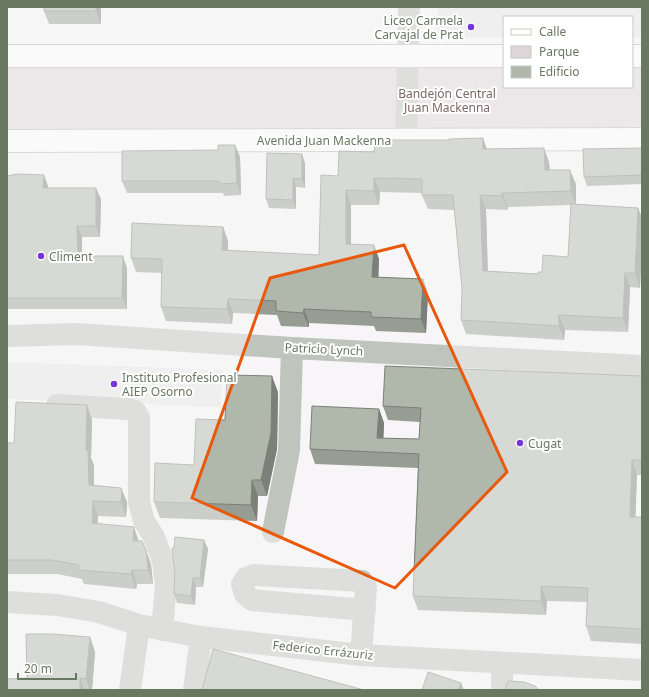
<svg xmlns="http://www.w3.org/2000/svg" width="649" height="697" font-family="'Noto Sans',sans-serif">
<rect width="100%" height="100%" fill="#f7f5f7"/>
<path fill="#e6e6e5" d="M438 7H642V38H632V17H504V37H437Z
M7 362 222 370 221 407 7 399Z"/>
<path fill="#ded6d8" d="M632 63H642V135H7V68L504 64V87H632Z"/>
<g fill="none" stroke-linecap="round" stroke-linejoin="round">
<g stroke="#b4b9b0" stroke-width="24">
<path id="major" d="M7 56H504
M632 56H642
M7 141 642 139"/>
</g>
<path stroke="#bfc4bc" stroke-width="22" d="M406 140 409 7
M7 336 76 334 292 348 642 366
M57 405 128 409 135 411 139 417V502L144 521 154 537 163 561 166 584 162 630
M273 532 289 450 292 348
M7 602 57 605 99 612 139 625 201 637 361 655 642 670
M361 655 366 587 362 581 254 575 246 578 242 584 245 594 252 600 365 610
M502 663V690
M130 690 139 625
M194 690 201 637"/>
<use href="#major" stroke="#fff" stroke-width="22"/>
</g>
<path fill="#979d93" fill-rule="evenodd" d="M44 7H101V24H49L44 11Z
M235 145 240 157 241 195 224 196 223 193H127L122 181Z
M642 148V184L587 186 584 177Z
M487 149 549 162 550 170 576 184V204L638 208 642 218V245L640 288 630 287 628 332 565 330 564 340 466 334 461 320 462 288 454 210 428 209 422 195V193L380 192 379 205H351V244L374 245 379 259 378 277 423 279 428 293 426 333 376 331 374 326 309 323V327L281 326 277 315 233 313 232 324 166 321 161 307 162 273 136 272 131 258 223 227 228 241V251L319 255 338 176 374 152ZM571 205 568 257 538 274 488 271 486 209 508 210V207Z
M305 163V188L296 187V209L269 208 266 199Z
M48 186V188L101 199 100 237H82V256L127 268V309H7V211Z
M642 376V475H637L635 517H642V644L591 641 586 626 588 602 547 601 546 615 418 610 413 596 418 468 315 464 310 449 379 409 384 423 383 438 419 439 420 422 388 420 383 406Z
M278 392 277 449 267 496H258L257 521 160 518 154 502 194 465 225 420Z
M87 405 92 420 91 458 94 465V485L121 488 127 502V506L126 517 98 516V524L139 541 151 564 153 584H137L136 589 84 584 82 579 57 574H7V443H14Z
M208 549 203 587H196L195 605 177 603 174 594 175 574Z
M90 637 95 652 92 690H7L27 678Z"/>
<path fill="#7b8078" d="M96 7H101V24L96 11Z
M483 138 488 152 483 149Z
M235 145 240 157 241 195 237 183Z
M544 148 549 162 550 185 545 170Z
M302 154 305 163V188L302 179Z
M570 170 576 184V205L571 191Z
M44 175 48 186V199L43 188Z
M293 178 296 187V209L293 200Z
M374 178 380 192 379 205 374 191Z
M96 188 101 199 100 237 96 226Z
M346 190 351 205V258L346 244Z
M502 193 508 207V210L502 196Z
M480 195 486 209 488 285 483 271Z
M638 208 642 218V245L640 288 635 273Z
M77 226 82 237V267L78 256Z
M223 227 228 241 227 265 222 250Z
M374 245 379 259 378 292 372 277Z
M123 256 127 268V309L122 298Z
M625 273 630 287 628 332 623 318Z
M423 279 428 293 426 333 421 319Z
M228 299 233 313 232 324 227 309Z
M304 309 309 323V327L303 313Z
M559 315 565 330 564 340 559 326Z
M272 376 278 392 277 449 267 496 261 480Z
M87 405 92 420 91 458 94 465V499L89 485 86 450Z
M379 409 384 423 383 452 377 438Z
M632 460 637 475 635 531 630 517Z
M252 480 258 496 257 521 251 505Z
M121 488 127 502V506L126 517 121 502Z
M93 501 98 516 97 537 92 523Z
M134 527 139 542 133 541Z
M204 540 208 549 203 587 200 578Z
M146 550 151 564 153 584 148 570Z
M132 570 137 584 136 589 131 574Z
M193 578 196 587 195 605 191 596Z
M541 586 547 601 546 615 541 601Z
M90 637 95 652 92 690H90L86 679Z
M80 678 84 690H80Z
M461 683 464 690H459Z"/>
<path fill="#b0b7ab" stroke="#7b8078" d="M44 7H96V11H44Z
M483 138V149L544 148 545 170H570L571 191 502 193V196L480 195 483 271 538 274V272H542L543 255 568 257 571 204 638 208 635 273H625L623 318 559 315V326L461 320 462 288 453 195H422V179L374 178V191L346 190V244L374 245 372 277 423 279 421 319 371 317V312L304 309 303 313 276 311V301L228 299 227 309 161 307 162 259 131 258 132 223 223 227 222 250 319 255 321 175 338 176 339 151 374 152 375 143 390 142V140H450L449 139Z
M218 145H235L237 183 220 184 219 181H122V151L218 150Z
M642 148V175L584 177 583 149Z
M267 153 302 154V179L293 178V200L266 199Z
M17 174 44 175 43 188H96V226H77L78 256H123L122 298H7V211H8L7 202V176Z
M385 366 642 376V460H632L630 517H642V629L586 626 588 588 541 586V601L413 596 419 454 310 449 312 406 379 409 377 438 419 439 421 408 383 406Z
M227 375 272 376 271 433 261 480H252L251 505 154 502 155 463 194 465 196 419 225 420Z
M16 402 87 405 86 450H88L89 485 121 488 122 492 121 502 93 501 92 523 134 527 133 541H142L146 550 148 570H132L131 574 78 570 79 565 52 560H7V443H14Z
M175 537 204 540 200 578H193L191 596 174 594 175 574 172 548H174Z
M26 634H52L90 637 86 679 80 678V690H7V679L27 678Z
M213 649 364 690H202Z
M428 672 461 683 459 690H422Z
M509 681 524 682 535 686 539 690H506V685Z"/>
<path d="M0 0H649V697H0ZM404 245 507 472 395 588 192 498 270 278Z" fill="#f7f5f7" fill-opacity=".55" fill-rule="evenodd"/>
<path fill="none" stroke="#e8590c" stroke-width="3" stroke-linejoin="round" d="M404 245 507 472 395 588 192 498 270 278Z"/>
<g fill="#7635d7" stroke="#fff" stroke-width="1.5">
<circle cx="471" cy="27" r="4"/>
<circle cx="41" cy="256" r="4"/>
<circle cx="114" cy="384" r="4"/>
<circle cx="520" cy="443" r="4"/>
</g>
<g text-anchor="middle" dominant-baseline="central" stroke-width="4" stroke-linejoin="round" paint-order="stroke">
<g font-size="12" fill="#697860" stroke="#fff" text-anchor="start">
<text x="463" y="20" text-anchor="end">Liceo Carmela<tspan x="463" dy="14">Carvajal de Prat</tspan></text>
<text x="49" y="256">Climent</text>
<text x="122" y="377">Instituto Profesional<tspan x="122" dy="14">AIEP Osorno</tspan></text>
<text x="528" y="443">Cugat</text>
</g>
<g font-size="12" fill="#7b6768" stroke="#fff">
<text x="447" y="93">Bandejón Central<tspan x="447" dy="14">Juan Mackenna</tspan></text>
</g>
<g font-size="12" fill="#697860" stroke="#fff">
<text x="324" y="140">Avenida Juan Mackenna</text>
<text transform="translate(324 349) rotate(3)">Patricio Lynch</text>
<text transform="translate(323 650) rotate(6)">Federico Errázuriz</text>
</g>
</g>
<rect width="649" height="697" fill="none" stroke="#697860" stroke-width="16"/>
<rect x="503" y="16" width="130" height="72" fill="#ffffff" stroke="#c3c9bf"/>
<rect x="511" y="29" width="20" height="6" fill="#ffffff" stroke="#c3c9bf"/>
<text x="539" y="36" font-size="12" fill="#697860">Calle</text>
<rect x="511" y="46" width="20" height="12" fill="#ded6d8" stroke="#c3c9bf"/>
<text x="539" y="56" font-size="12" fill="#697860">Parque</text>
<rect x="511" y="66" width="20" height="12" fill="#b0b7ab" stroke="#c3c9bf"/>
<text x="539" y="76" font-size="12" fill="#697860">Edificio</text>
<path d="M18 673v6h58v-6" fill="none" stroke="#697860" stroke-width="2"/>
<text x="24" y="673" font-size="12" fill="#697860" stroke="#ffffff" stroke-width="3" paint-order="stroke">20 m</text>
</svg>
